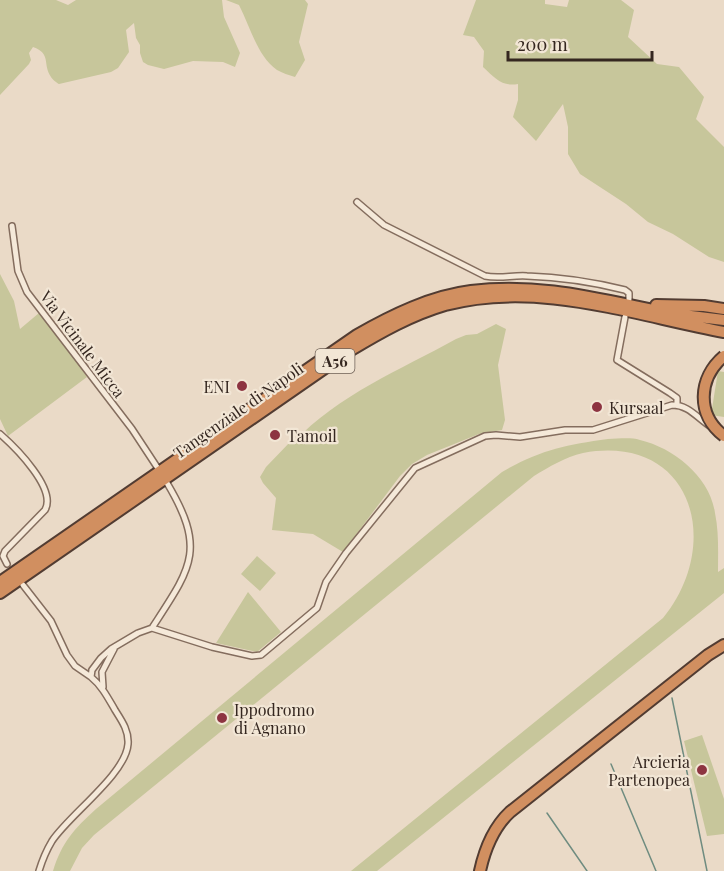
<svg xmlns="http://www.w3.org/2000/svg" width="724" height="871" font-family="'Playfair Display',serif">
<rect width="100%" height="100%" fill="#eadac7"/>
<path fill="#c7c69b" d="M0 0H56L68 5 76 0H222L224 17 240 53 235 67 223 62 193 61 164 69 148 65 143 62 140 53V45L136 38 134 23 126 30 129 52 118 68 111 72 59 84C58 84 51 78 51 77 42 64 52 54 33 47L29 53 31 60 29 64 0 95Z
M226 0H305L308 4 299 42 305 60 295 77C289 75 282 73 277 70 257 56 250 26 239 5Z
M476 0H545V4L567 7 569 0H621L634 10 628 37 657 64 679 67 704 97 696 119 724 147V262L709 257 673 234 648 222 626 204 580 174 568 154V127L563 104 536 141 513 117 518 100V84C502 87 495 78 483 67L484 51 474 37 463 35Z
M0 274 14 301 20 329 39 313 55 329 87 377 8 436 0 419Z
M496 324 506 329 498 365 505 420 502 430 479 434 427 455 412 464 400 476 343 552 313 534 272 530 276 498 263 483 260 477 266 467 291 441 294 442C338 395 400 370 456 339L466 335 477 334Z
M718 371 724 372V417L711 415Z
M608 439C618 439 630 437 640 440 674 448 710 477 715 513 719 532 718 553 718 572L724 568V593L377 871H351L663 618C724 543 692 433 583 453 565 457 549 467 534 476L94 835 82 848 70 871H53C62 842 74 829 96 809L502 472C540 450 565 445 608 439Z
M257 556 276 573 260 591 241 574Z
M248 592 281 632 257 652 216 643Z
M702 735 724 799V834L707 836 684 741Z"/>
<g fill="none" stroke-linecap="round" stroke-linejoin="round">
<path stroke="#6f8c80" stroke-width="1.5" d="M672 698 707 871
M611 764 656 871
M547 813 587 871"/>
<g stroke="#846d5e" stroke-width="8">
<path id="street" d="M357 202 384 225 485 276C499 279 513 275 527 276 559 277 593 282 625 290L629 293V299
M12 226 18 271 27 292 132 429 157 467
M625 317 617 360 670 393 677 398V404
M0 434C16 448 57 489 45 510L5 551 3 556 7 564
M23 585 51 621 67 655 75 666 91 677
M152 628C191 568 207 550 167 483
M92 670 101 658 111 649 138 633 152 628 212 647 252 656 261 655 317 608 326 582 346 553 415 468 485 436 496 435 520 437 565 430H593L672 405C689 405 697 418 710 426
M103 687 102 672 114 649
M39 871C42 861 46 851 52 841 69 815 126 774 128 744 129 731 122 721 115 710 108 698 102 686 91 677L92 670"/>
</g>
<g stroke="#523c32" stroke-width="14">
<path id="highway" d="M656 305 704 306 724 309
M0 582 357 335C392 315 431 296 471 291 543 282 605 301 674 314 691 316 707 318 724 320
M0 593 351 350C381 332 411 315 445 305 538 280 633 315 724 332
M480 871C485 848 493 828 510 812L708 655 724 645"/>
</g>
<use href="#street" stroke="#f5e9d9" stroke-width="5"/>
<use href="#highway" stroke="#d18f60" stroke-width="10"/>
<g stroke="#523c32" stroke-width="14" stroke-linecap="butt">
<path id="highway-bridge" d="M724 356C698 378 696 415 724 436"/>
</g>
<use href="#highway-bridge" stroke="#d18f60" stroke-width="10"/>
</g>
<g fill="#8d3441" stroke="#f2e6d5" stroke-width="2">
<circle cx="242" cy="386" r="6"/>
<circle cx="597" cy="407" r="6"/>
<circle cx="275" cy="435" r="6"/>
<circle cx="222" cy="718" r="6"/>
<circle cx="702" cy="770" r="6"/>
</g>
<g text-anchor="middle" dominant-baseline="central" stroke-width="4.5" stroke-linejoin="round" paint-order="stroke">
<rect fill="#f2e6d5" stroke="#6e6056" stroke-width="1.5" x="315.5" y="349" width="39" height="24" rx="4.5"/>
<g font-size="15" font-weight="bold" fill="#352720">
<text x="335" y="361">A56</text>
</g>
<g font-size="16" fill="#352720" stroke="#f2e6d5">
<text transform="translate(83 344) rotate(53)">Via Vicinale Micca</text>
<text transform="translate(238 410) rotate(-35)">Tangenziale di Napoli</text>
</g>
<g font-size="16" fill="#352720" stroke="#f2e6d5" text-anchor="start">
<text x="230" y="386" text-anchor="end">ENI</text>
<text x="609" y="407">Kursaal</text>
<text x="287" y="435">Tamoil</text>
<text x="234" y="709">Ippodromo<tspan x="234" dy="18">di Agnano</tspan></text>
<text x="690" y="761" text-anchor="end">Arcieria<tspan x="690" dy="18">Partenopea</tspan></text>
</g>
</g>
<path d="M508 51v9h144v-9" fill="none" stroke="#352720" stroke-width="3"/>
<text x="517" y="51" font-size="18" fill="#352720" stroke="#f2e6d5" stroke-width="4.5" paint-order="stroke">200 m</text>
</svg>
